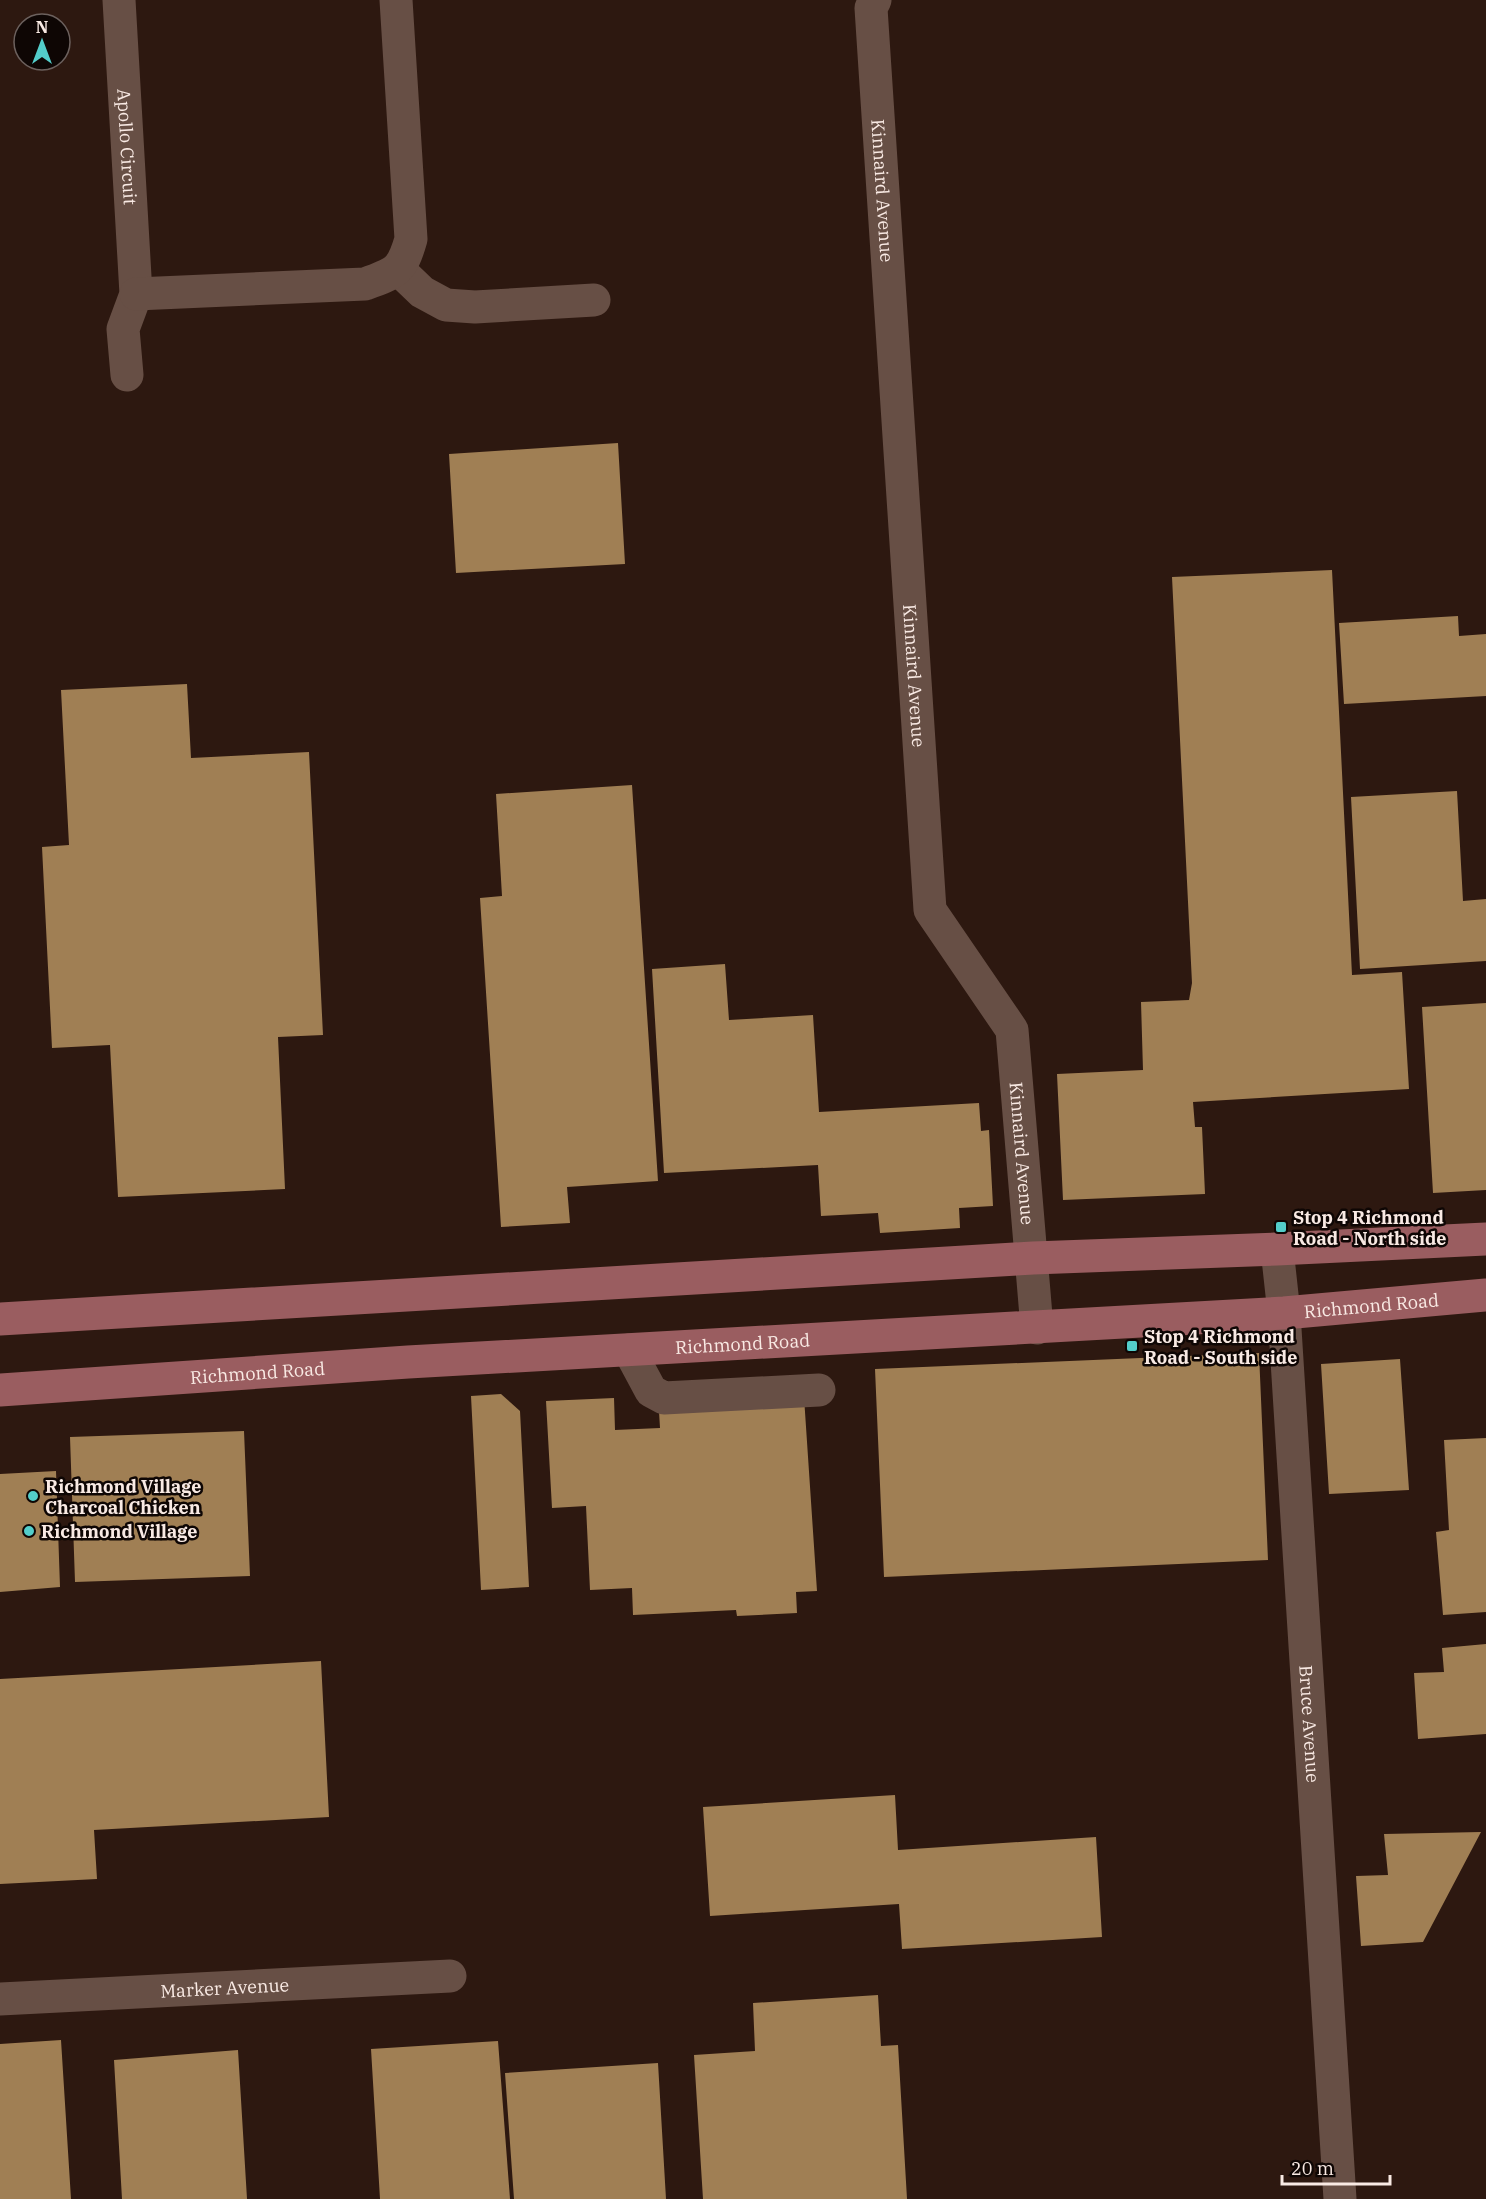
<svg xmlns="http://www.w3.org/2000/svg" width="1486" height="2199" font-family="'IBM Plex Serif',serif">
<rect width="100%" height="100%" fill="#2d1810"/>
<path fill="#a07f54" d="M618 443 625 564 456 573 449 454Z
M1332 570 1352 975 1402 972 1409 1089 1193 1102 1195 1127H1202L1205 1194 1063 1200 1057 1074 1143 1070 1141 1002 1189 1000 1192 983 1172 577Z
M1458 616 1459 636 1486 634V696L1344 704 1339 623Z
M187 684 191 758 309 752 323 1035 278 1037 285 1189 118 1197 110 1045 52 1048 42 847 69 845 61 690Z
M632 785 658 1181 567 1187 570 1223 501 1227 480 898 502 896 496 794Z
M1457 791 1463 901 1486 899V961L1360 969 1351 797Z
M725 964 729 1020 813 1015 819 1112 979 1103 981 1131 989 1130 993 1206 959 1208 960 1228 880 1233 878 1213 821 1216 818 1165 664 1173 652 969Z
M1486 1003V1190L1433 1193 1422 1007Z
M1259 1353 1268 1560 884 1577 875 1369Z
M1400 1359 1409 1490 1329 1494 1321 1364Z
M501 1394 520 1411 529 1587 481 1590 471 1396Z
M804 1397 817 1591 796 1592 797 1613 737 1616 736 1610 633 1615 632 1588 590 1590 586 1506 552 1508 546 1401 614 1398 615 1430 660 1428 659 1411Z
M244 1431 250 1576 75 1582 70 1437Z
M1486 1438V1612L1443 1615 1436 1532 1449 1530 1444 1440Z
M56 1471 60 1587 0 1592V1474Z
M1486 1644V1734L1418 1739 1414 1673 1444 1672 1442 1648Z
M321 1661 329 1817 94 1830 97 1879 0 1884V1679Z
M895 1795 898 1850 1096 1837 1102 1937 902 1949 899 1904 710 1916 703 1807Z
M1481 1832 1423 1942 1361 1946 1356 1876 1388 1875 1384 1834Z
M878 1995 881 2046 898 2045 907 2199H703L694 2055 755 2051 753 2003Z
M61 2040 71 2199H0V2044Z
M498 2041 510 2199H380L371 2049Z
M238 2050 247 2199H122L114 2060Z
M658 2063 666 2199H514L505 2073Z"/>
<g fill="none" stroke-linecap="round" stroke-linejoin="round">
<g stroke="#674f45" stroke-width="33">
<path id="s1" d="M119 0 136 294 123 329 127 375"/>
<path id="s2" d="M875 0 871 8 930 910 1012 1030 1037 1328"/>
<path d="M398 269 422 292 446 305 475 307 594 300"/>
<path d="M136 294 365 284C396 273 402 271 411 239L396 0"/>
<path id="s3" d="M1277 1249 1284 1313 1340 2199"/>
<path d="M629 1350 651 1391 664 1398 819 1390"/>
<path id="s4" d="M0 1999 450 1976"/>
</g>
<g stroke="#9a5d60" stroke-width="33">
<path d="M0 1319 1033 1258 1277 1249 1486 1239"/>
<path id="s5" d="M0 1390 408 1362 1284 1313 1486 1295"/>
</g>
</g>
<g fill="#53cdca" stroke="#0e0604" stroke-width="2">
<rect x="1275" y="1221" width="12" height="12" rx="3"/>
<rect x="1126" y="1340" width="12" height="12" rx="3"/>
<circle cx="33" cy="1496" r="6"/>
<circle cx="29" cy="1531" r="6"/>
</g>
<g text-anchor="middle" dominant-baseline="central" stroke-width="5" stroke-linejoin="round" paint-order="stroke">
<g font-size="18" fill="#f9eae4" stroke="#0e0604">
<text stroke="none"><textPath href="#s1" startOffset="147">Apollo Circuit</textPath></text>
<text stroke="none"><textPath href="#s2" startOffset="192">Kinnaird Avenue</textPath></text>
<text stroke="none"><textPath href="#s2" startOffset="678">Kinnaird Avenue</textPath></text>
<text stroke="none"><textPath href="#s2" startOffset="1182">Kinnaird Avenue</textPath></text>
<text stroke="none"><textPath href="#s5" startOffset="1374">Richmond Road</textPath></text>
<text stroke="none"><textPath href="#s5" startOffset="744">Richmond Road</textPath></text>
<text stroke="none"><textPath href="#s5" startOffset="258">Richmond Road</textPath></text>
<text stroke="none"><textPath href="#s3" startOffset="476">Bruce Avenue</textPath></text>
<text stroke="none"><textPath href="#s4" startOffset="225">Marker Avenue</textPath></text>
</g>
<g font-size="18" font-weight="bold" fill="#f9eae4" stroke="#0e0604" text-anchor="start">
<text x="1293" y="1217">Stop 4 Richmond<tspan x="1293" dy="21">Road - North side</tspan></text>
<text x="1144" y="1336">Stop 4 Richmond<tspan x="1144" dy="21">Road - South side</tspan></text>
<text x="45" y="1486">Richmond Village<tspan x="45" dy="21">Charcoal Chicken</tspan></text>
<text x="41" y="1531">Richmond Village</text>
</g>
</g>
<g transform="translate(42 42)"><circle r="28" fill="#0e0604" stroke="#6c615e" stroke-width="1.5"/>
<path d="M0-4.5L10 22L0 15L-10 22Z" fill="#53cdca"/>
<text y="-9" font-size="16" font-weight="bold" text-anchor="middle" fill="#f9eae4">N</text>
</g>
<path d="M1282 2175v9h108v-9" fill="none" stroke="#f9eae4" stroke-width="3"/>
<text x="1291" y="2175" font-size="18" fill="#f9eae4" stroke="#0e0604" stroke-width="4.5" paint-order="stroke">20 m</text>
</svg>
